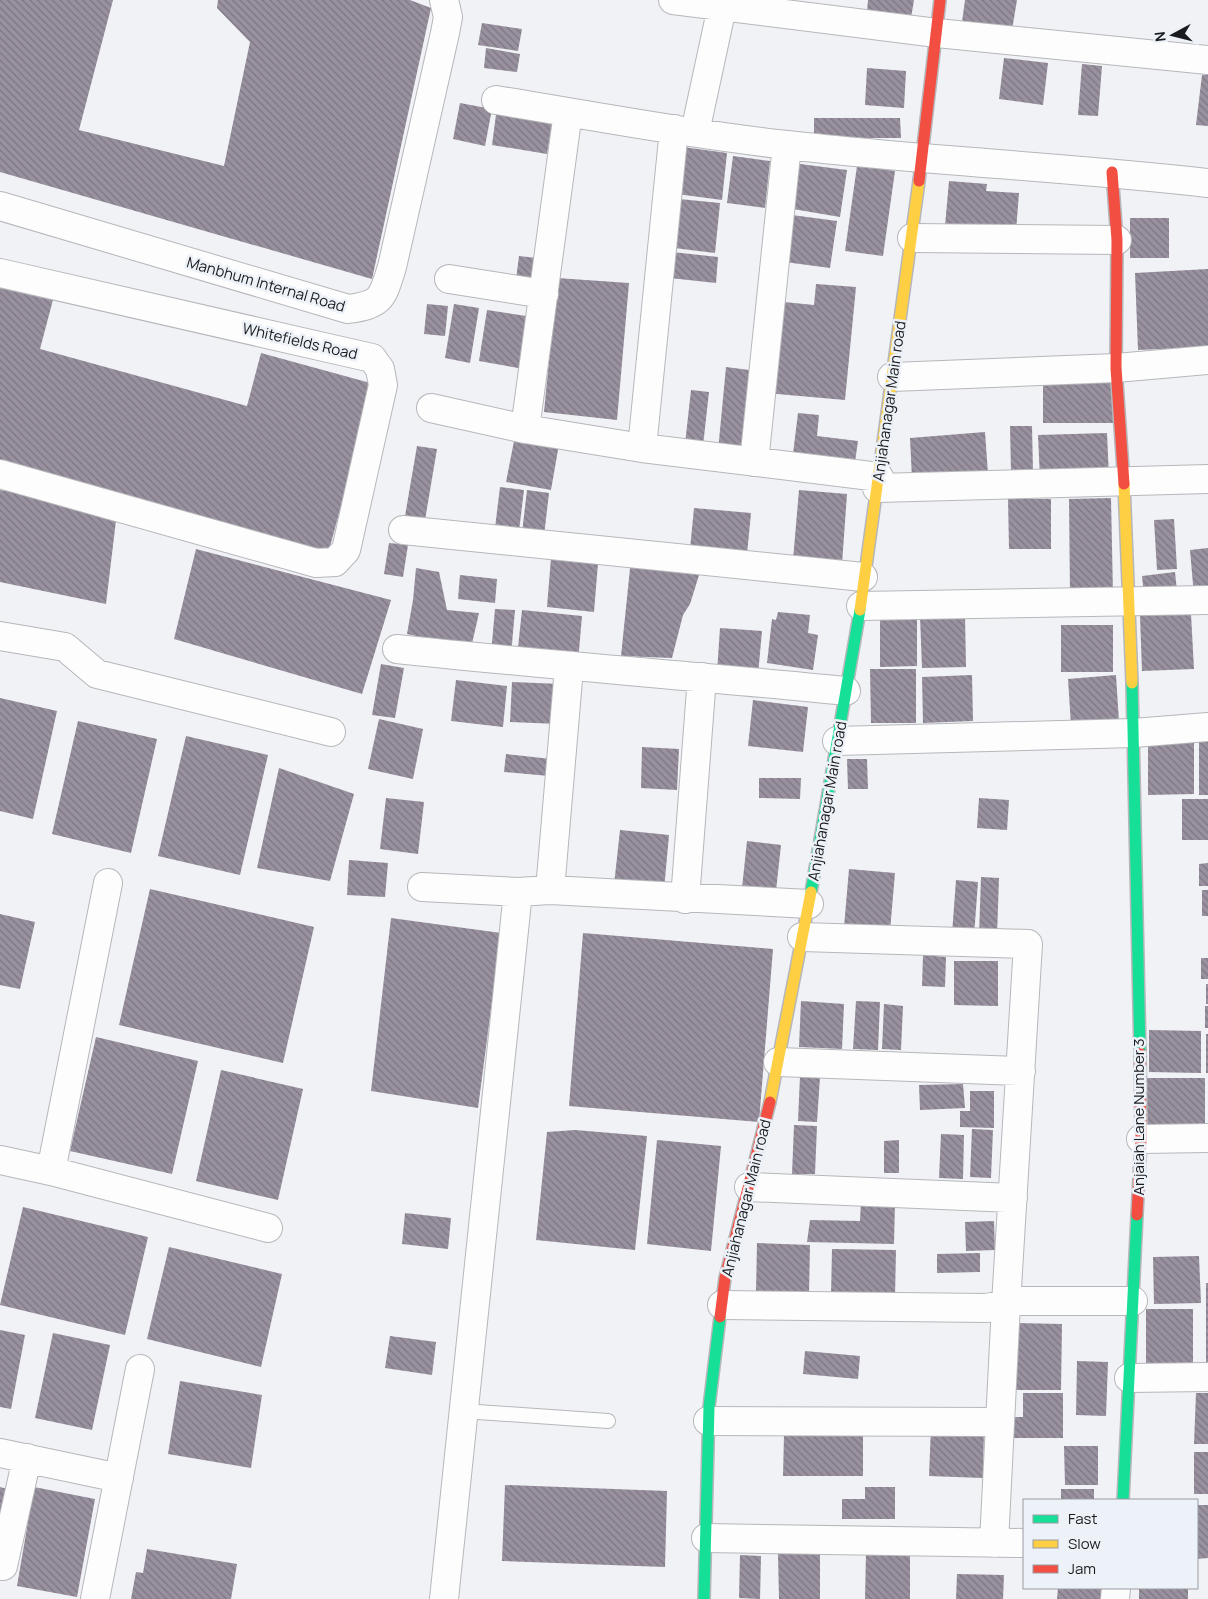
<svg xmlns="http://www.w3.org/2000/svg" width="1208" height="1599" font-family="Manrope,sans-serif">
<defs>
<pattern id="building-back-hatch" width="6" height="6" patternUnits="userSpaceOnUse" patternTransform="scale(1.25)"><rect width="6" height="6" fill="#99919f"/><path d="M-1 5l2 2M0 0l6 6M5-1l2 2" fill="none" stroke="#7c7681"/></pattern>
</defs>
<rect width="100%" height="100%" fill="#f0f2f5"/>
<path fill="url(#building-back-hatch)" d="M0 0H113L79 130 224 166 250 42 217 8 218 0H410L431 8 372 279 0 172Z
M868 0H914L911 18 867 12Z
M965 0H1017L1012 30 962 22Z
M482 23 522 29 518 51 478 45Z
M486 48 520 54 517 72 484 68Z
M1004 58 1048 63 1043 105 999 99Z
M1082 64 1102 66 1098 116 1078 115Z
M867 68 906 71 904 108 865 105Z
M1202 75H1208V126L1196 125Z
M460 103 492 109 485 146 453 139Z
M497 107 553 117 547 154 492 145Z
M814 118H900L901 138H814Z
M683 147 727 153 722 200 677 194Z
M733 156 770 161 765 208 727 203Z
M800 164 847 170 840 217 793 209Z
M857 166 895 171 883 256 845 251Z
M949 181 987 184 986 191 1019 193 1016 231 945 226Z
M679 199 720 203 715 253 674 248Z
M792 215 837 221 830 268 785 262Z
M1130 218H1169V258H1130Z
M672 252 718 257 716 283 670 278Z
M519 256 537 258 533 289 515 287Z
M1208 269V347L1138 350 1135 273Z
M557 278 629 283 617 420 544 412Z
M0 281 54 296 40 349 247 406 261 353 374 384 328 554 0 463Z
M816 284 856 287 845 400 766 393 774 301 814 305Z
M427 304 448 306 445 336 424 334Z
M454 304 479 308 470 363 445 358Z
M487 310 533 317 524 369 479 361Z
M726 367 757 371 748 454 718 451Z
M1043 375H1112L1116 423H1043Z
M691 390 709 392 703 446 685 444Z
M798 413 819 415 817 436 858 441 855 462 793 454Z
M1010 426H1032L1033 472H1011Z
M985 432 988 474 912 479 910 438Z
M1107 433 1109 477 1040 479 1038 435Z
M515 436 559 444 551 490 506 482Z
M417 446 437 449 424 526 404 522Z
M500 487 524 490 519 531 495 528Z
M0 490 117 512 106 604 0 582Z
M527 490 549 493 544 536 522 533Z
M799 490 847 494 842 564 793 560Z
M1111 498 1113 594 1070 595 1069 499Z
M1008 499H1051V549H1009Z
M694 508 751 513 747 554 690 549Z
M1174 519 1177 569 1157 570 1154 520Z
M389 543 408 545 403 577 384 574Z
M1208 548V595L1194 596 1190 550Z
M196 549 391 600 362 694 174 639Z
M551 558 598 563 594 612 547 607Z
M631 559 700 572 690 604 683 615 672 658 621 656Z
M416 568 439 572 447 610 479 613 471 648 407 634 413 600Z
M1175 572 1177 591 1144 595 1142 576Z
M460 575 497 579 495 603 458 599Z
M495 609 515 610 511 655 491 654Z
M522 610 582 616 578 662 517 657Z
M778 612 810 615 808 633 818 635 813 670 767 663 772 619 776 620Z
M917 614V666L880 667V615Z
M1191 614 1194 669 1142 671 1140 616Z
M965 615 966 667 922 668 920 616Z
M1061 625H1113V672H1061Z
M720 628 762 631 758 675 717 672Z
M381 664 404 668 395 718 372 715Z
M870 669H916V723H871Z
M972 675 973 721 923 723 922 677Z
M1116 675 1119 722 1071 725 1068 679Z
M456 680 507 686 503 727 451 721Z
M512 682 561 684 559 724 510 722Z
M0 698 57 711 33 819 0 811Z
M753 700 808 707 803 752 748 746Z
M379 719 423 729 413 779 368 769Z
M78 721 157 739 131 853 52 834Z
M186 736 268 755 240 875 158 856Z
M1199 736H1208V795H1199Z
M1148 741H1194V794L1148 795Z
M642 747 679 749 677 790 641 788Z
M506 754 551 759 549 776 504 772Z
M847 759H867L868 789H848Z
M279 768 354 794 330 881 257 868Z
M759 778H801L800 799 759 798Z
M386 798 424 802 418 854 380 849Z
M979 798 1009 800 1007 830 977 828Z
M1182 799H1208V840H1182Z
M620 830 669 835 664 890 614 885Z
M747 841 781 845 776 891 742 888Z
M349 860 388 863 385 897 347 895Z
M1208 863V886H1199V864Z
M849 869 895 873 890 931 844 927Z
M981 877 999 878 997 936 979 935Z
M956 880 978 882 974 936 952 934Z
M150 889 314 927 283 1063 119 1025Z
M1202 890H1208V916H1202Z
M0 914 35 922 20 989 0 985Z
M391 918 501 933 478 1108 371 1091Z
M583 933 773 949 759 1122 569 1106Z
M923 955 946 957 945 987 922 986Z
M1201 958H1208V979H1201Z
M954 961H998V1006L954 1005Z
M1206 984H1208V1004H1206Z
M801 1001 844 1004 842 1049 799 1047Z
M856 1001 880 1002 878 1050 853 1049Z
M884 1004 903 1006 901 1050 882 1049Z
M1205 1006H1208V1028H1205Z
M1149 1030 1201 1031V1073L1149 1072Z
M1206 1034H1208V1073H1206Z
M96 1037 198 1061 172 1174 70 1151Z
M221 1070 303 1089 278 1200 196 1181Z
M800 1076 820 1077 817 1122 798 1121Z
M1147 1078H1205V1125H1147Z
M963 1084 965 1108 920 1110 919 1085Z
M970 1091H994V1128L960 1127V1111H970Z
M794 1125 817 1126 815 1174H792Z
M972 1129 993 1130 991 1178 970 1177Z
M575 1130 647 1136 635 1250 536 1240 547 1132Z
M941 1134 964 1135 963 1179 939 1178Z
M657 1140 721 1146 711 1251 647 1244Z
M899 1140V1173H884V1141Z
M861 1200 895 1201 894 1244 807 1242 810 1220 860 1221Z
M23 1207 148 1237 125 1335 0 1305Z
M405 1213 451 1218 448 1249 402 1244Z
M994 1221 995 1250 966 1251 965 1222Z
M757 1243 810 1245 809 1294 756 1293Z
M169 1247 282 1274 261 1367 147 1339Z
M832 1249 896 1250 895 1297 831 1296Z
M980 1253V1272L937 1273V1254Z
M1199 1256 1201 1303 1154 1304 1153 1257Z
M1206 1283H1208V1365H1206Z
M1146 1309H1193V1365H1146Z
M1014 1323 1062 1324 1061 1390H1014Z
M0 1330 25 1335 11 1409 0 1407Z
M53 1333 110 1345 92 1430 35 1418Z
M390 1336 436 1342 432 1375 385 1368Z
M805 1351 860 1356 858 1379 803 1374Z
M1077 1361 1108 1362 1106 1416 1076 1415Z
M180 1381 262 1395 251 1468 168 1454Z
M1023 1393H1063V1438H1012V1417H1023Z
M1196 1393H1208V1444H1194Z
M931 1427 984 1429 983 1478 929 1476Z
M863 1434V1476H783L784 1435Z
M1064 1446H1098V1485H1065Z
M1194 1452H1208V1494H1194Z
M505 1485 667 1491 665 1567 502 1561Z
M0 1487 7 1489 1 1515H0Z
M34 1487 95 1499 77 1597 17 1586Z
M865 1487H895V1519H842V1499H865Z
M1061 1489H1094V1500H1061Z
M1197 1505H1208V1558L1197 1559Z
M147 1549 237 1564 231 1599H131L136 1572 143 1573Z
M866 1553 910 1554V1599H865Z
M778 1554H820V1599H779Z
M740 1555 761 1556 760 1599 739 1598Z
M957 1574 1004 1575 1003 1599H956Z
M1058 1588H1106L1105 1599H1057Z
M1139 1588H1188V1599H1139Z"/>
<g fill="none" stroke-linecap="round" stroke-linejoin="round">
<g stroke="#b6b7ba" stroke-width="16">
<path id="lane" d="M463 1411 608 1421"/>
</g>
<g stroke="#b6b7ba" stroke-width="30">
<path id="street" d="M673 0 937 33 1208 60
M496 100C593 116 690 134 787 145 927 161 1068 167 1208 183
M568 112 525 429 642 448 879 477
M695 132 722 7
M0 206 348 309C383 304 382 298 392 267L445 33 448 17 444 0
M912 238 1117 240
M0 273 372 358 380 369 383 385 346 550 335 562 316 563 0 474
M449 279 544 294
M892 377 1116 368 1208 360
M431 408 525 429
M642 448 674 129
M754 462 787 145
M877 488 1208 479
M403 530 863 577
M861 606 1208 600
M0 636 65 647 97 674 331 732
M397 649C546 665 696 676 846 691
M837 741 1134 733 1208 727
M422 887 518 892 550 890 809 904
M550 890 569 668
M685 899 702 677
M802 937 1028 944 1006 1304 994 1543
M778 1062 1021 1071
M1141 1139 1208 1138
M0 1160 51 1171 268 1228
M51 1171 108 883
M749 1187 1013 1198
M722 1305 987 1308 1017 1301H1133
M1129 1378 1208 1377
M708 1421 1000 1422
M0 1453 119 1478
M706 1538 1024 1543
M3 1566 27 1458
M95 1599 140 1369
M444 1599 518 892
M1115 1599 1116 1588"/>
</g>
<g stroke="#b6b7ba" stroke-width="14">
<path id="fast" d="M1132 683 1140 1053
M811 892 860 610
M1123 1500 1137 1215
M704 1599 709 1407 720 1317"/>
</g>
<g stroke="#b6b7ba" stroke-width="14">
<path id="slow" d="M1124 484 1132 683
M860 610 919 181
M770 1102 811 892"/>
</g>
<g stroke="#b6b7ba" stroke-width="14">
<path id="jam" d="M1112 172 1117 240 1116 368 1124 484
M919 181 940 0
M1137 1215 1141 1139 1140 1053
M720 1317 725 1278 770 1102"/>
</g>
<use href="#lane" stroke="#fdfdfe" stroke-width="14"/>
<use href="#street" stroke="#fdfdfe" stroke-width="28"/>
<use href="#fast" stroke="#16e098" stroke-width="11"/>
<use href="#slow" stroke="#ffcf43" stroke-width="11"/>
<use href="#jam" stroke="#f24e42" stroke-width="11"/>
</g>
<g text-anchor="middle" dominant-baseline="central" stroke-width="5" stroke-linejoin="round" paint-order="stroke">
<g font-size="15" fill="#1a1b1e" stroke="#edf1f8">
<text transform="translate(266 284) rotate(16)">Manbhum Internal Road</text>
<text transform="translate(300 341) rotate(13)">Whitefields Road</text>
<text transform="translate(889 401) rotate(-82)">Anjiahanagar Main road</text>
<text transform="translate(827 801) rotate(-80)">Anjiahanagar Main road</text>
<text transform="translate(1138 1117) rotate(-90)">Anjaiah Lane Number 3</text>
<text transform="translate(746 1198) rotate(-76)">Anjiahanagar Main road</text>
</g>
</g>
<rect x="1023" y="1499" width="175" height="90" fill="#edf1f8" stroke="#999ba1"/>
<rect x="1033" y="1515" width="25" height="8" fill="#16e098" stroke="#999ba1"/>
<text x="1068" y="1524" font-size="15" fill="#1a1b1e">Fast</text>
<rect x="1033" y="1540" width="25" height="8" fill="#ffcf43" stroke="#999ba1"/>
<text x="1068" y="1549" font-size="15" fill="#1a1b1e">Slow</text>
<rect x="1033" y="1565" width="25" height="8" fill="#f24e42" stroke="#999ba1"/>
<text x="1068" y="1574" font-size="15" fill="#1a1b1e">Jam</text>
<g transform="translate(1173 35) rotate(263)" stroke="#edf1f8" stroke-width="4" paint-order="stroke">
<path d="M0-4L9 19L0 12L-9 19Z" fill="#1a1b1e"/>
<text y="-8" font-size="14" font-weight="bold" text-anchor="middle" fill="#1a1b1e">N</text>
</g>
</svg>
